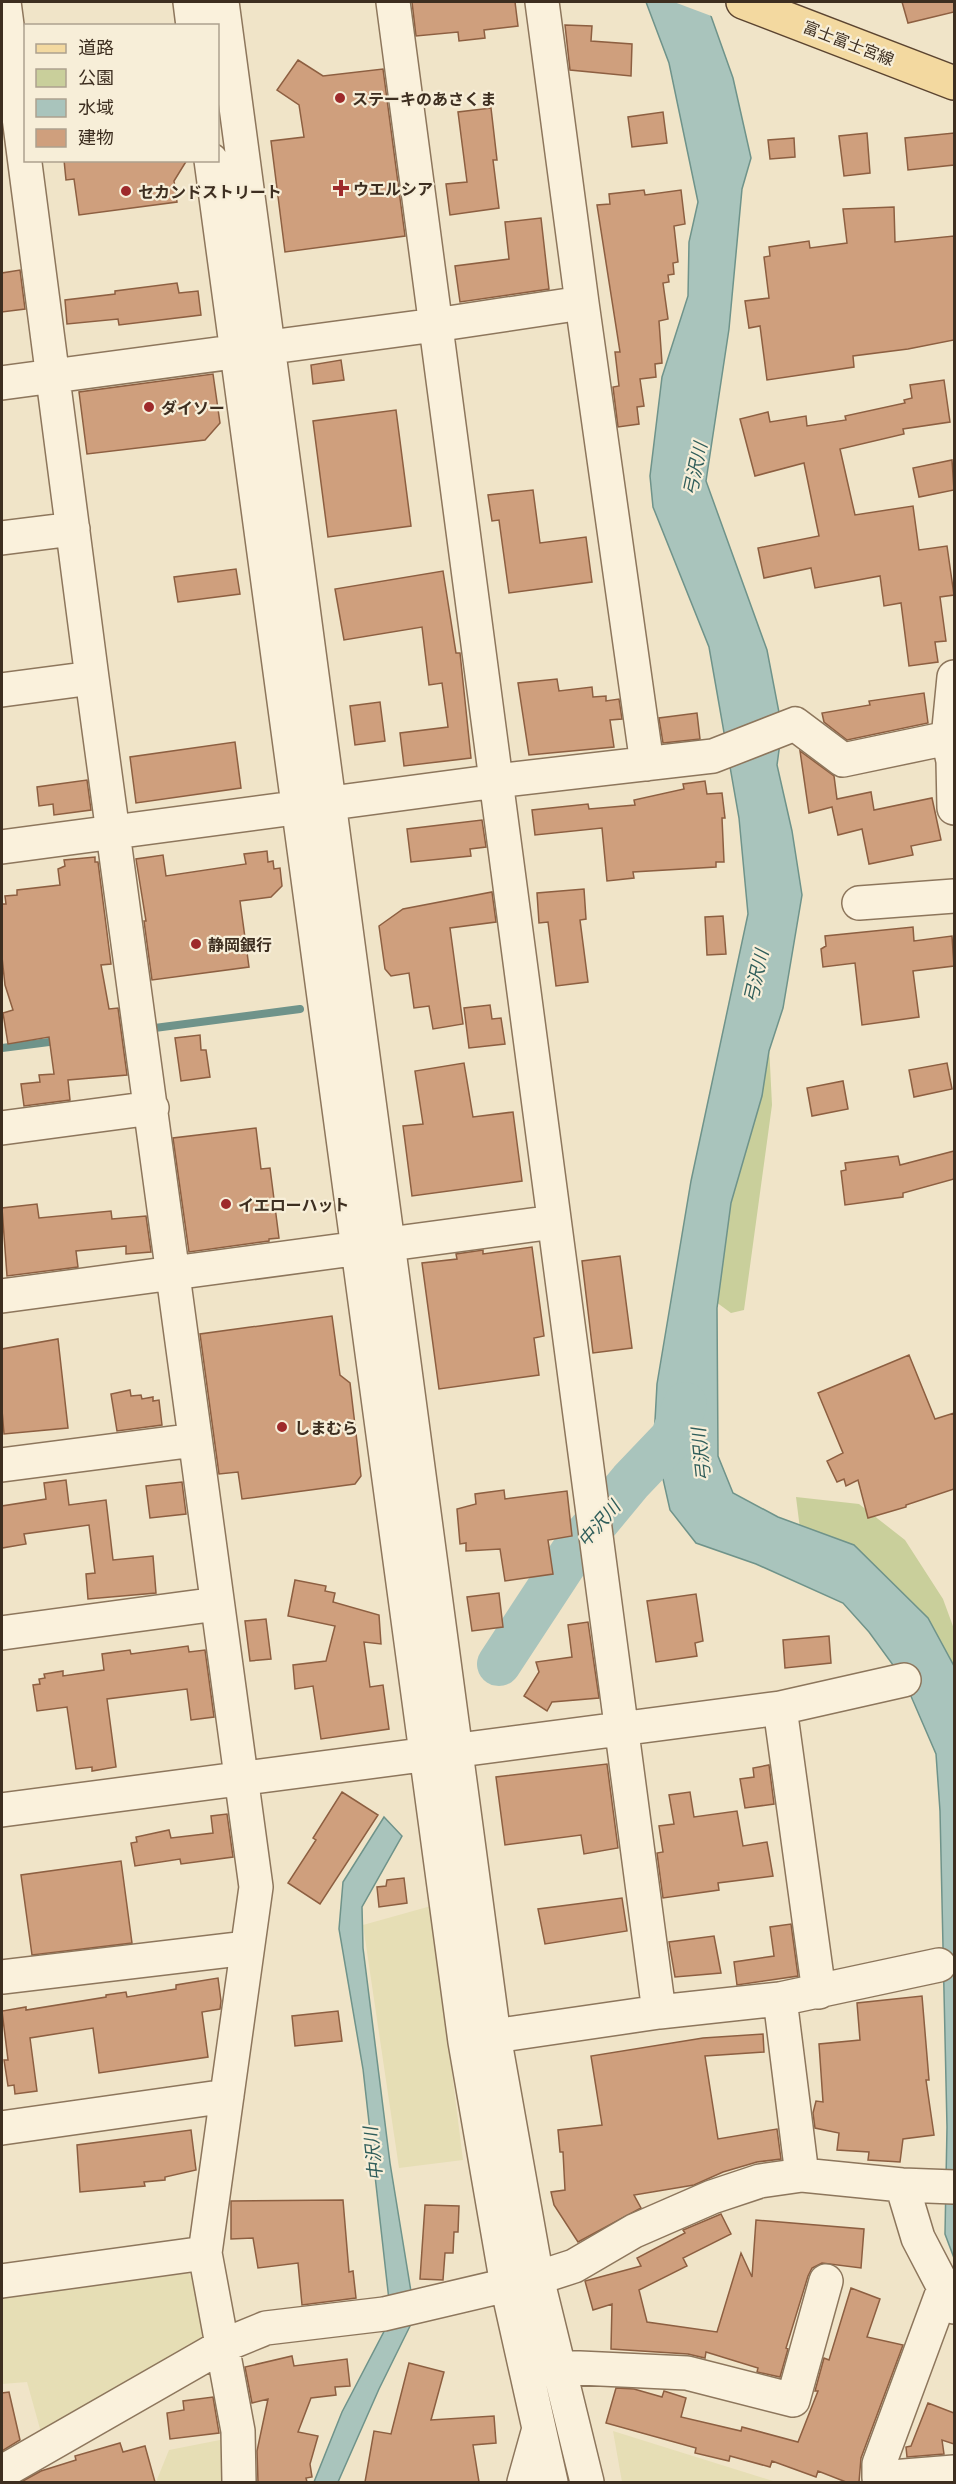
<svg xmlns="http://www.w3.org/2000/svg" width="956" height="2484" font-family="Literata,'Noto Sans JP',serif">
<rect width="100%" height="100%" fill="#f0e4c8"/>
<path fill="#e6deb5" d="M431 1906 463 2160 399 2168 363 1925Z
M184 2269 192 2277 204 2346 42 2436 27 2382 2 2384V2295Z
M613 2431 776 2482H622Z
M225 2439 230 2482H156L169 2450Z"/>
<path fill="#c9cf9b" d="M769 1045 772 1105 744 1310 731 1313 716 1302 712 1181Z
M796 1497 859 1504 905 1540 943 1599 954 1629V1719L800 1529Z"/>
<path fill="#a9c4bc" stroke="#6f938a" stroke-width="1.5" d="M646 2H706L733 78 751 158 742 189 729 329 706 481 767 650 782 728 777 765 792 831 802 895 783 1008 769 1051 762 1096 731 1203 717 1308 718 1456 733 1493 778 1517 854 1545 928 1618 954 1666V2258L945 2234 947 2127 940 1811 936 1754 904 1680 869 1632 843 1603 756 1564 696 1543 670 1510 654 1439 657 1384 691 1181 748 914 739 818 709 647 653 507 650 476 662 377 688 296 689 242 698 202 669 63Z
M384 1817 402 1836 362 1907 363 1948 390 2163 415 2316 379 2389 338 2482H314L342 2412 391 2318 363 2069 339 1929 343 1882Z"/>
<path fill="#f0e4c8" d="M674 2H709L714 17Z"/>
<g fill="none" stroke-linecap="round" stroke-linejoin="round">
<path stroke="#6f938a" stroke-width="8" d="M147 1029 300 1009
M2 1048 57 1041"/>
<path stroke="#a9c4bc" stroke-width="44" d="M499 1664 573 1551 631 1481 672 1438 685 1404"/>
</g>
<path fill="#cf9f7d" stroke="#8d5f41" stroke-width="1.5" d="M412 2H515L518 26 484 30 485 38 459 41 458 32 416 36Z
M902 2H954V12L908 23Z
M565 25 592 26 591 41 632 44 631 76 570 70Z
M298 60 323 76 383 69 405 236 285 252 271 141 304 137 299 105 277 90Z
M491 108 497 160H493L499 208 450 215 446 184 467 182 458 112Z
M663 112 667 143 632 147 628 117Z
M867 133 870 173 844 176 839 136Z
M954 133V165L908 170 905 138Z
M794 138 795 157 770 159 768 140Z
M64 160H187L174 181 177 202 79 215 74 179 66 180Z
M644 190 645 195 681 190 685 224 674 226 678 262 673 263 674 274 668 275 669 282 663 283 668 319 659 321 662 363 655 364 656 377 640 379 644 406 637 407 639 424 618 427 613 387 619 386 615 352H620L597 205 610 204 609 194Z
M894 207 895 242 954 236V340L908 349 853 356 854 367 767 380 760 326 749 328 745 301 769 298 764 257 770 256 769 247 809 241 810 248 847 243 843 209Z
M541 218 549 289 460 302 455 266 509 259 505 222Z
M20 270 25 309 2 312V273Z
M177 283 179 293 198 291 201 315 119 325 118 319 67 324 65 300 115 294V291Z
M341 360 344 380 313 384 311 365Z
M213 374 220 423 205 440 87 454 79 392Z
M944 380 950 422 903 429 904 434 840 449 855 515 913 506 919 550 947 546 954 595 940 597 946 641 935 642 938 662 909 666 901 603 884 606 880 576 815 588 811 568 764 578 758 548 819 536 804 463 755 476 740 419 768 412 770 422 806 416 807 426 846 420 845 416 905 403 904 400 912 398 910 385Z
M396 410 411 526 328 537 313 421Z
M952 460 954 490 919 497 913 468Z
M533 490 540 543 586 537 592 582 509 593 499 520 492 521 488 495Z
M236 569 240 594 178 602 174 577Z
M443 571 456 653H460L471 758 404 766 400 733 448 727 442 683 429 685 422 627 344 640 335 589Z
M557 679 559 691 592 687 593 697 606 696V701L619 699 622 719 610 720 614 747 529 755 518 683Z
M924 693 928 723 847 740 824 722 822 713 870 705 869 701Z
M380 702 385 741 355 745 350 706Z
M697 713 700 739 663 743 659 718Z
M235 742 241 788 136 803 130 757Z
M800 751 834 776 837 799 871 792 874 810 932 798 941 840 911 846 913 855 869 864 862 829 838 835 832 807 809 813Z
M87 780 91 810 54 815 53 804 39 806 37 787Z
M705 781 707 794 722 793 725 818H722L724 862H716V867L633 872 634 878 607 881 602 828 535 835 532 810 588 804 589 809 635 805 634 800 684 789 683 784Z
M482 820 486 847 470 849 471 856 411 862 407 829Z
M267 851 268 862 273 861 274 869 280 868 282 886 271 897 240 901 249 967 152 980 144 921H146L136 859 163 855 166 876 246 864 244 854Z
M95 857V862H98L111 964 101 965 109 1009 118 1008 127 1075 68 1080 70 1100 24 1106 21 1084 40 1082 39 1075 54 1074 49 1037 8 1044 3 1013 13 1010 5 985 2 957V904H6L5 896 17 895V890L60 885 58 869 65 866 64 860Z
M584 889 586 919 580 920 588 982 556 986 548 922 539 923 537 893Z
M492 892 496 922 450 928 463 1024 433 1029 429 1006 414 1008 409 973 391 976 385 969 379 926 403 909Z
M723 916 726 954 707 955 705 917Z
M913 927 914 941 952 936 954 966 913 971 919 1017 862 1025 855 963 823 967 821 949 826 946 825 936Z
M490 1005 492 1019 501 1018 505 1044 469 1048 464 1008Z
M200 1035 201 1050H206L210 1077 181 1081 175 1038Z
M464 1063 473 1117 513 1112 522 1181 412 1196 403 1126 423 1124 415 1071Z
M947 1063 952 1089 914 1097 909 1070Z
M843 1081 848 1109 812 1116 807 1088Z
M256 1128 261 1169 270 1168 279 1238 269 1239V1241L189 1252 173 1138Z
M954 1151V1179L903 1193V1197L845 1205 841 1171 846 1170 845 1163 898 1156 900 1165Z
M37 1204 39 1218 111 1211 112 1219 146 1216 151 1252 126 1254V1246L76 1251 78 1267 7 1276 2 1208Z
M532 1247 544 1336 534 1338 539 1375 439 1389 422 1263 457 1259 456 1254 483 1250V1254Z
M620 1256 632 1348 593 1353 582 1261Z
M332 1316 340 1375 350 1383 361 1476 355 1484 242 1499 238 1472 219 1474 200 1334Z
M58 1339 68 1428 4 1434 2 1410V1349Z
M909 1355 935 1419 954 1413V1489L906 1505V1507L868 1518 858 1480 846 1486 844 1479 837 1482 827 1461 843 1453 818 1393Z
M130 1390 131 1396 141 1395 142 1399 153 1397V1401L159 1400 162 1425 117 1431 111 1394Z
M66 1480 69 1505 106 1500 113 1560 153 1556 156 1593 88 1599 86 1574 95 1573 89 1525 24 1534 26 1544 2 1548V1506L46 1499 44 1483Z
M182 1482 186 1514 150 1518 146 1486Z
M504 1490 505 1499 567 1491 572 1536 548 1540 553 1574 505 1581 500 1549 466 1551V1543L460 1544 457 1509 476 1504 475 1494Z
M295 1580 326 1586 325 1591 335 1593 333 1602 379 1615 381 1644 364 1642 370 1687 383 1685 389 1729 321 1739 313 1686 295 1689 293 1665 326 1661 335 1626 288 1616Z
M499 1593 503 1627 472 1631 467 1597Z
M696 1594 703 1641 695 1643 697 1656 656 1662 647 1601Z
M266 1619 271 1659 250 1661 245 1621Z
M588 1622 599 1698 552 1702 547 1711 524 1696 539 1672 536 1662 572 1657 568 1625Z
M829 1636 831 1663 785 1668 783 1640Z
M188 1646 189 1652 205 1650 214 1717 191 1720 187 1689 107 1699 116 1767 92 1771V1767L76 1769 67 1707 37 1711 33 1685 40 1684 39 1679 45 1678 44 1674 63 1671V1676L104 1670 102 1654 130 1650 131 1654Z
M607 1764 618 1848 584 1854 581 1835 505 1845 496 1777Z
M769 1765 774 1804 745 1808 740 1779 754 1777 753 1768Z
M342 1792 378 1815 320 1904 288 1883 316 1840 313 1838Z
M690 1792 694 1817 737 1811 743 1846 767 1842 773 1876 718 1883 719 1890 663 1898 657 1853 663 1852 659 1826 674 1824 669 1795Z
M227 1814 233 1857 181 1864 180 1859 135 1866 131 1843 137 1842 136 1837 169 1830 171 1838 213 1833 211 1816Z
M121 1861 132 1943 32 1955 21 1875Z
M404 1878 407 1903 379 1907 377 1887 386 1886 387 1880Z
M622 1898 627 1931 545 1944 538 1909Z
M791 1924 798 1976 737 1985 734 1962 774 1956 770 1927Z
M714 1936 721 1973 675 1977 669 1942Z
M218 1978 221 2001 220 2009 202 2012 208 2057 99 2073 93 2028 30 2038 37 2091 15 2094 14 2085 8 2086 4 2060H8L2 2011 26 2007V2010L106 1997V1995L126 1992 127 1997 176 1989V1985Z
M922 1996 929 2080H926L934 2135 903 2139 900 2162 868 2160 869 2152 837 2150 839 2133 815 2128 813 2113 816 2101 823 2102 819 2044 860 2040 857 2003Z
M338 2011 342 2041 295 2046 292 2016Z
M763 2034 764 2052 705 2056 718 2139 777 2129 781 2159 757 2162 723 2172 694 2185 634 2195 641 2208 578 2242 554 2205 551 2192 565 2190 563 2152H560L558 2130 602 2125 591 2056 703 2038Z
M191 2130 196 2170 165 2177V2180L144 2182 145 2186 80 2192 77 2145Z
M343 2200 349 2272 353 2271 356 2298 302 2305 298 2263 258 2268 253 2238 231 2239V2201Z
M425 2205 459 2206 458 2232H454L453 2253H445L443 2280 420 2279Z
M721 2214 731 2234 683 2258 687 2266 639 2290 647 2322 717 2332 741 2253 752 2277 756 2220 864 2229 861 2268 822 2263 812 2268 808 2276 786 2348 788 2349 780 2377 757 2372 758 2368 706 2352 705 2358 688 2354 611 2349 612 2304 593 2310 585 2281 641 2266 637 2258 685 2233 683 2230Z
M851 2288 880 2299 867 2337 903 2345 861 2458 859 2482H846L818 2471 816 2477 772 2461 770 2467 730 2456 729 2461 695 2453 696 2448 606 2423 616 2388 634 2389 662 2397 664 2391 686 2398 681 2417 741 2431 742 2427 798 2442 818 2391H815L824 2358 829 2360Z
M292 2356 294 2366 347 2359 350 2386 335 2387 336 2395 311 2398 298 2432 318 2436 310 2464 312 2477 306 2478 307 2482H258L257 2451 268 2399 252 2403 245 2367Z
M409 2363 444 2372 431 2420 494 2416 496 2443 473 2445 479 2482H365L374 2431 391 2434Z
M9 2392 20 2440 2 2451V2393Z
M213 2397 219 2433 170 2439 167 2413 184 2410 183 2401Z
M928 2403 954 2413V2444L942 2440 944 2454 907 2457 906 2447 911 2446Z
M120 2443 123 2452 145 2446 155 2482H21L41 2471 76 2460 75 2456Z"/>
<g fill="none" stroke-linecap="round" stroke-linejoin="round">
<g stroke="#8d765c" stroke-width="36">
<path id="minor" d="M4 2 92 678 256 1887 205 2253 238 2431 239 2482
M190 2 193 26
M222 2 494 2036 537 2278 587 2482
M393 2 659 2012
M542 2 582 303 647 764
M211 160 465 2042 507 2285 551 2482
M2 383 435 325 582 303
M2 538 73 529
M954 677 948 738 953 761 954 808
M2 690 92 678
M2 847 497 781 713 756 795 724 843 760 948 738
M859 903 954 896
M2 1128 152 1108
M2 1296 554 1222
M2 1465 195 1440
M2 1633 217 1604
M780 1708 819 1992
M2 1810 780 1708 904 1680
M2 1977 247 1948
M780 1999 802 2175
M494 2036 659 2012 780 1999 939 1965
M2 2128 227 2096
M902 2185 918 2238 954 2307
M2 2281 205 2253
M944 2288 879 2464V2478L954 2472
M558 2367 687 2373 793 2400 826 2281
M2 2472 222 2346 266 2328 384 2314 537 2278 574 2266 634 2231 712 2197 760 2181 802 2175 902 2185 954 2187
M524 2482 538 2432"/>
</g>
<g stroke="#5b4430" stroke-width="36">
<path id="major" d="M743 2 954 83"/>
</g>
<use href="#minor" stroke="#faf1dc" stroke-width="33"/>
<use href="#major" stroke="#f3d9a0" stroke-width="33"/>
</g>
<g fill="#9e2a2b" stroke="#f7eed8" stroke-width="2">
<circle cx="340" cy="98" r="6"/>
<path d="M338 179h6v6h6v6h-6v6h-6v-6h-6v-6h6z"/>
<circle cx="126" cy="191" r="6"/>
<circle cx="149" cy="407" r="6"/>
<circle cx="196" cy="944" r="6"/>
<circle cx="226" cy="1204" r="6"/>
<circle cx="282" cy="1427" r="6"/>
</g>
<g text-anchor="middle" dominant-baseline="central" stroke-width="4.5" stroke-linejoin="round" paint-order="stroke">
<g font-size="16" fill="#3d2e20" stroke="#f7eed8">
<text transform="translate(849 42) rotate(21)">富士富士宮線</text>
</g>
<g font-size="16" font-weight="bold" fill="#3d2e20" stroke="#f7eed8" text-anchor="start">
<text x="352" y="98">ステーキのあさくま</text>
<text x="353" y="188">ウエルシア</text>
<text x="138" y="191">セカンドストリート</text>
<text x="161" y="407">ダイソー</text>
<text x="208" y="944">静岡銀行</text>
<text x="238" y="1204">イエローハット</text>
<text x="294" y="1427">しまむら</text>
</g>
<g font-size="18" font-style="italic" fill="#2f5d5a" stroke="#f7eed8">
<text transform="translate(694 469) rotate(-78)">弓沢川</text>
<text transform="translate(755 976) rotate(-77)">弓沢川</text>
<text transform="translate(700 1455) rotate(-96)">弓沢川</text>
<text transform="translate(598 1523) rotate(-49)">中沢川</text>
<text transform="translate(372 2154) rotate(-96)">中沢川</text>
</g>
</g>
<rect width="956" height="2484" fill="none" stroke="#3d2e20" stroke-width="6"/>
<rect x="24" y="24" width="195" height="138" fill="#f7eed8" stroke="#ada18e" stroke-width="1.5"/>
<rect x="36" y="44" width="30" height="9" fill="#f3d9a0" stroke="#ada18e" stroke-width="1.5"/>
<text x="78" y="54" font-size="18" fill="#3d2e20">道路</text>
<rect x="36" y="69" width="30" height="18" fill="#c9cf9b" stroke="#ada18e" stroke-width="1.5"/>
<text x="78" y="84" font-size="18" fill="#3d2e20">公園</text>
<rect x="36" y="99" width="30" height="18" fill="#a9c4bc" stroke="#ada18e" stroke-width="1.5"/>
<text x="78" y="114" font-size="18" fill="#3d2e20">水域</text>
<rect x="36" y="129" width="30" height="18" fill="#cf9f7d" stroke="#ada18e" stroke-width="1.5"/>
<text x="78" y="144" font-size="18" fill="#3d2e20">建物</text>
</svg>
